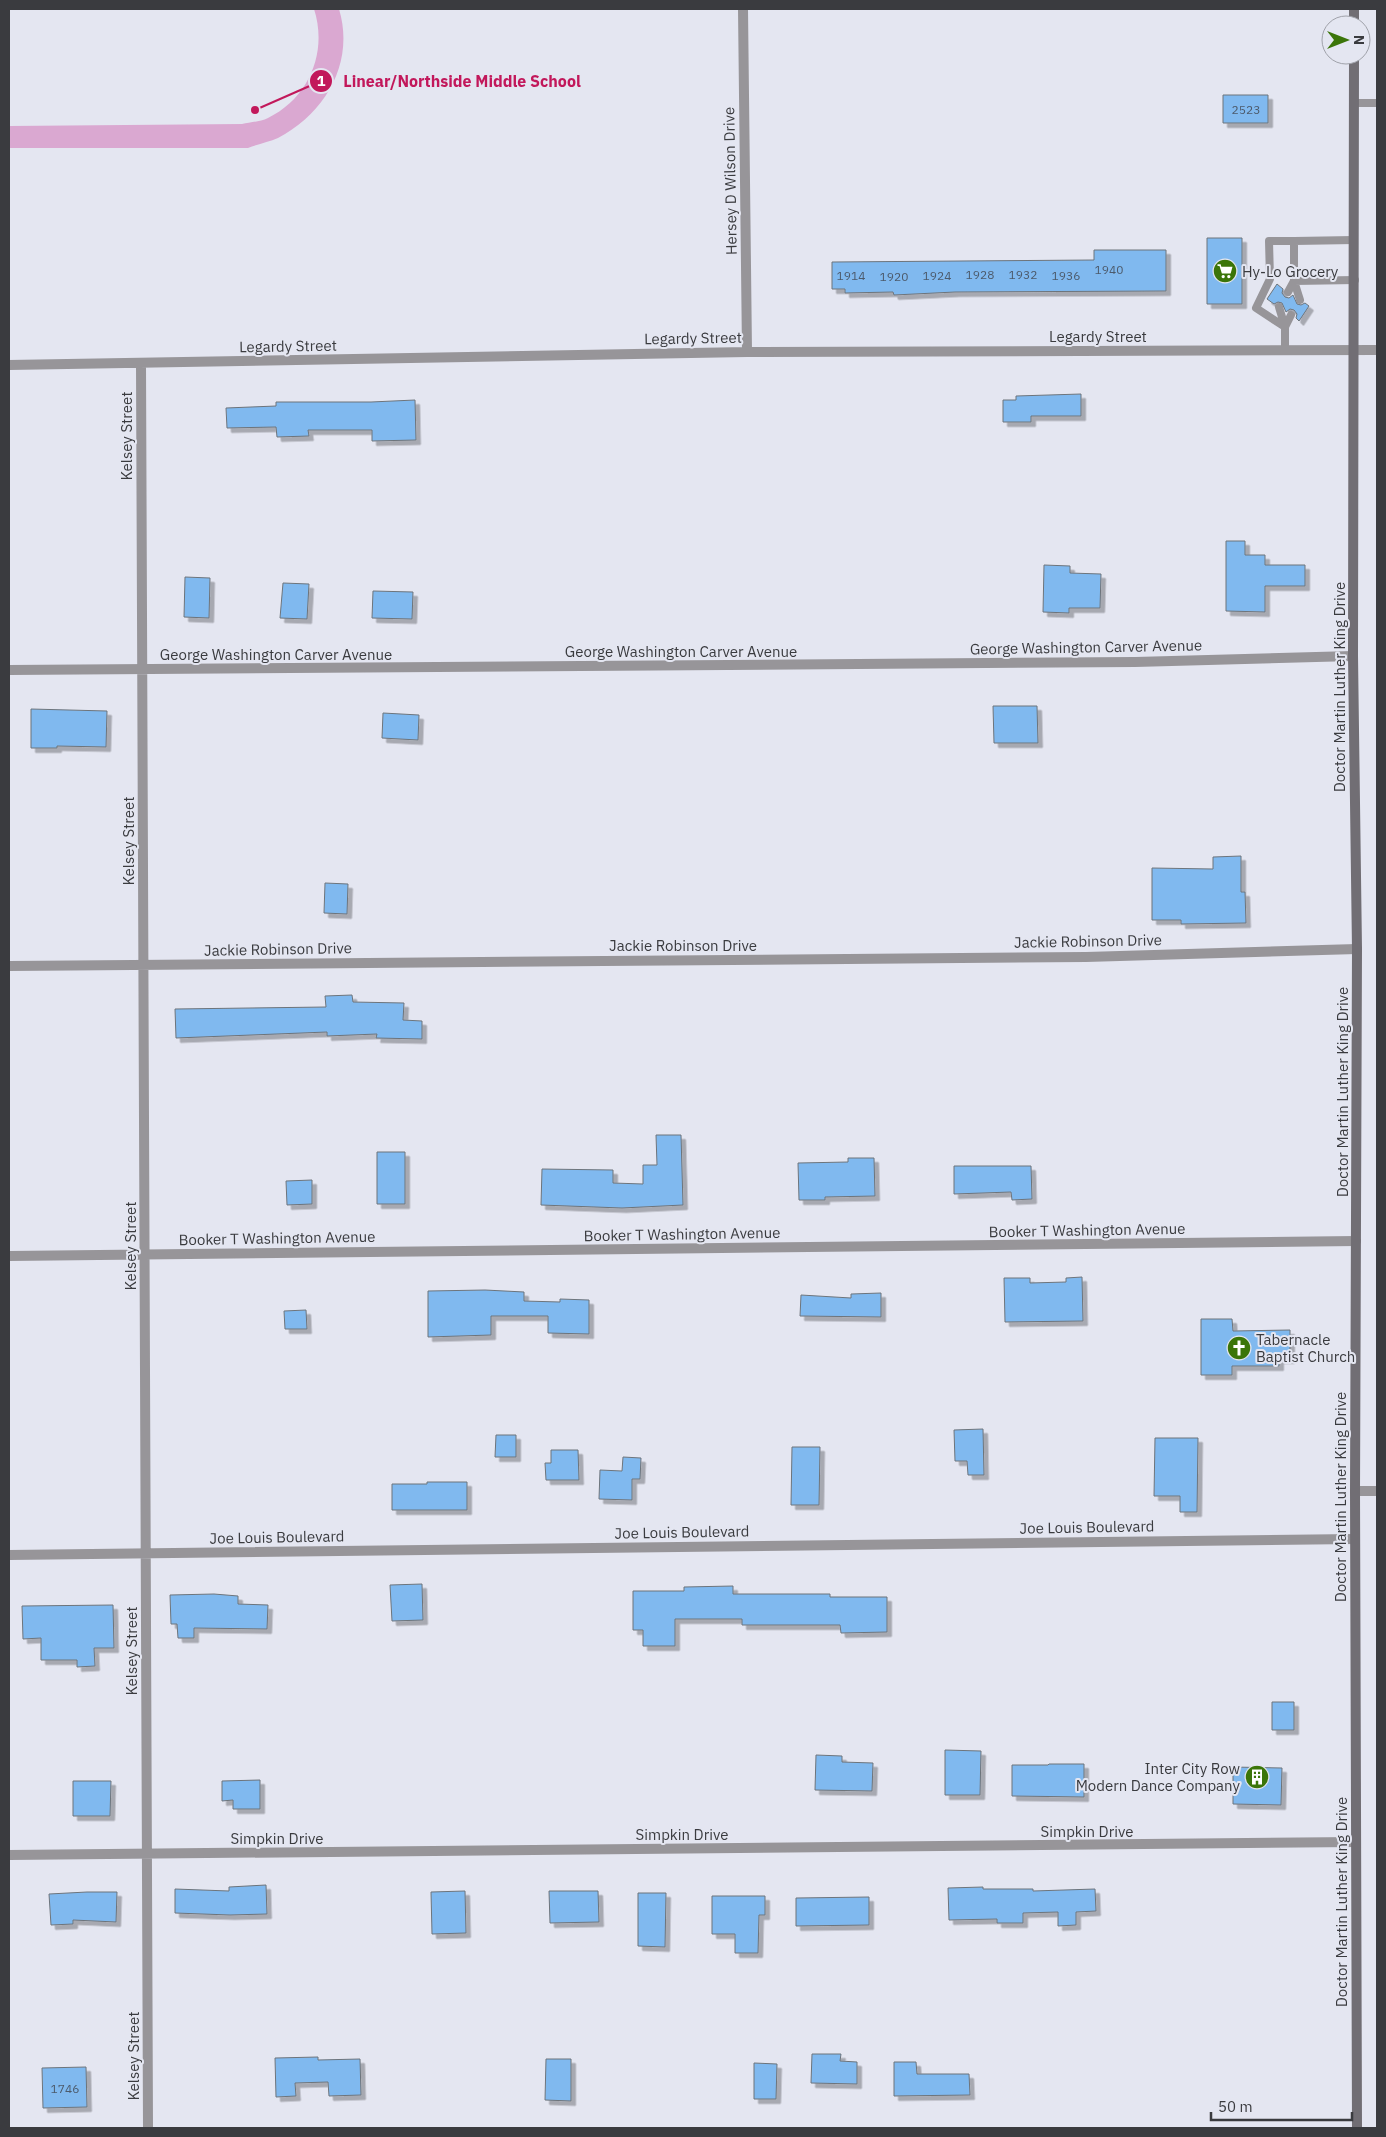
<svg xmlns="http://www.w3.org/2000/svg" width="1386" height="2137" font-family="'IBM Plex Sans',sans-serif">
<defs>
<filter id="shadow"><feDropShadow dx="4.5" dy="4.5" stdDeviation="0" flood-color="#0004"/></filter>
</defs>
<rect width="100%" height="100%" fill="#e4e6f1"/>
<path fill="#daa8d1" d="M314 9H339C355 62 326 113 278 138 269 142 258 144 248 148H9V126L242 124C250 122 260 122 268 118 309 98 328 52 314 9Z"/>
<path fill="#80b9ef" stroke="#6d747b" filter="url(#shadow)" d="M1223 95H1268V123H1223Z
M1207 238H1242V304H1207Z
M1094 250H1166V291L955 292 894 295 893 292 845 293V289H832V262L1094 260Z
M1277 284 1283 289 1282 293 1285 297 1289 298 1293 295 1297 304 1301 305 1305 303 1309 306 1299 321 1296 318 1297 314 1294 310 1290 309 1286 312 1282 303 1278 302 1274 304 1267 299Z
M1081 394V416H1031V422H1003V400H1016V396Z
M415 400 416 440 372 441V430H308L309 436 277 437 276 427 227 428 226 408 276 406V402H371Z
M1226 541H1245V555H1265V565H1305V586H1265V612L1226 611Z
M1044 565 1070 566V573L1101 574 1100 608H1069V613L1043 612Z
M185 577 210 578 209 618 184 617Z
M283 583 309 584 307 619 280 618Z
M373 591 413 592 412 619 372 618Z
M993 706H1037L1038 743H994Z
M31 709 107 711 106 747 57 746V748H31Z
M383 713 419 715 418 740 382 738Z
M1241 856V892H1245L1246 923 1181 924V920H1152V868L1213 869V857Z
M325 883 348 884 347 914 324 913Z
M352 995 353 1002 404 1003 403 1020 422 1021V1039L376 1038 377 1034 327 1036V1032L176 1038 175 1009 326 1007 325 996Z
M656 1135H681L683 1205 622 1208 541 1205 542 1169 613 1170V1183L643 1184V1165H657Z
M377 1152H405V1204H377Z
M848 1158H874L875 1196 825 1197V1200H799L798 1163 848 1162Z
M954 1166H1031L1032 1199 1012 1200 1011 1192 954 1194Z
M312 1180V1204L287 1205 286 1181Z
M1082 1277 1083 1321 1005 1322 1004 1278H1030V1283L1066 1282V1278Z
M485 1290 524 1292V1301L560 1302V1299L589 1300V1334L548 1333V1316H491V1335L428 1337V1291Z
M881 1293V1317L800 1316 801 1295 851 1298V1294Z
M306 1310 307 1329H285L284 1311Z
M1201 1319H1232L1233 1331 1290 1330V1359H1279V1366H1232V1375H1201Z
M983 1429 984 1475H968L967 1461H955L954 1430Z
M496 1435H516V1457H495Z
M1155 1438H1198L1197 1512H1180V1496H1154Z
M792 1447H820L819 1505H791Z
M551 1450H578L579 1480H546L545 1463H551Z
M623 1457 641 1458 640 1479H632V1500L599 1499 600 1470 622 1471Z
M427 1482H467V1510H392V1484H427Z
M422 1584 423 1620 392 1621 390 1585Z
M733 1586V1594H830V1597H887V1632L841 1633 840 1625H742V1619H675V1646H643V1630H633V1591H684V1587Z
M214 1594 238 1596V1604L268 1605 267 1629 194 1628V1638H178L177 1624H171L170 1595Z
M113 1605 114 1648H94L95 1666 77 1667V1660H41V1638L23 1639 22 1606Z
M1272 1702H1294V1730H1272Z
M945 1750 981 1751 980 1795H945Z
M816 1755 842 1756V1762L873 1763 872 1791 815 1790Z
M1049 1764H1084V1797L1012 1796V1765H1048Z
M1233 1767 1282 1768 1281 1805 1233 1804Z
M260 1780V1809H233V1800L222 1801V1781Z
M73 1781H111L110 1816H73Z
M266 1885 267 1914 230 1915 175 1913V1889L229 1891V1887Z
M983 1887V1889H1033V1891L1095 1889 1096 1911 1076 1912V1925L1058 1926V1912L1023 1913V1923H997V1919L949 1920 948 1888Z
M465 1891 466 1933 432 1934 431 1892Z
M549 1891H598L599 1922 550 1923Z
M87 1892H117L116 1922 73 1920V1924L51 1925 49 1894Z
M638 1893H666L665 1947 638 1946Z
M712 1896H765V1915H759L758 1953H735V1934H712Z
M869 1897V1925L796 1926V1898Z
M812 2054H841L840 2061 857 2062V2084L811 2083Z
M318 2057V2060L360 2059 361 2095 329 2096 328 2082 295 2083 296 2096 276 2097 275 2058Z
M546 2059H571V2101L545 2100Z
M894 2062H916L917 2074H969L970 2095 894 2096Z
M754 2063 777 2064 776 2099H754Z
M86 2067 87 2107 43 2108 42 2068Z"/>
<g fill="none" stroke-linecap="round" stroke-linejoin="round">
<path stroke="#979599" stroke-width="8" d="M1354 103H1377
M1354 240 1294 241V281L1355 280
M1294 281 1300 300
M1288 292 1294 281
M1279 307 1285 327V351
M1291 315 1285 327 1256 308 1270 279 1269 241H1294"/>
<path stroke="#979599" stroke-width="10" d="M743 9 747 352
M141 364 148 2128
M9 365 747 352 1377 350
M9 670 1135 662 1353 656
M9 966 1086 957 1357 949
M9 1256 1356 1241
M1355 1491H1377
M9 1555 1355 1539
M9 1855 1356 1842"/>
<path stroke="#716e74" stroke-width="10" d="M1354 9V25
M1354 55 1353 656 1357 949 1355 1491 1357 2128"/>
</g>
<defs>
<g id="supermarket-disc" transform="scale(1.25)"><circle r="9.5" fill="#3b7509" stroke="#e4e6f1"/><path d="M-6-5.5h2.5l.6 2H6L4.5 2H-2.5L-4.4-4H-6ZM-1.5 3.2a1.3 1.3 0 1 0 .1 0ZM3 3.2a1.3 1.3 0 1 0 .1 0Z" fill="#fff"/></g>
<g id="church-disc" transform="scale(1.25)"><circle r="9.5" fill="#3b7509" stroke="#e4e6f1"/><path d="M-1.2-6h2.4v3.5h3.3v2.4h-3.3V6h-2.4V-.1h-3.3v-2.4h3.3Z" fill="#fff"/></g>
<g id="building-disc" transform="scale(1.25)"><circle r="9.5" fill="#3b7509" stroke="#e4e6f1"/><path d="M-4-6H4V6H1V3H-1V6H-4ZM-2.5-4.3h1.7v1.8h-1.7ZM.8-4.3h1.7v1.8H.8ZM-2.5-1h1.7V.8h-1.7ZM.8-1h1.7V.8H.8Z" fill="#fff"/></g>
</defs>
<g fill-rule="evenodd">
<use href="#supermarket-disc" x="1225" y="271"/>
<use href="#church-disc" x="1239" y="1348"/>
<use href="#building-disc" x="1257" y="1777"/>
</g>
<g text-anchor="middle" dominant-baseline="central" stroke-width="4" stroke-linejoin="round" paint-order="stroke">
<g font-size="12" fill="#4c5a6b">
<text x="1246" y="109">2523</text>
<text x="1109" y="269">1940</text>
<text x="980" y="274">1928</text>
<text x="1023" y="274">1932</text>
<text x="851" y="275">1914</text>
<text x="937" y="275">1924</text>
<text x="1066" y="275">1936</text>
<text x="894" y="276">1920</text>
<text x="65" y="2088">1746</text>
</g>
<g font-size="15" fill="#3a3b3f" stroke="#e4e6f1">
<text transform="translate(730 181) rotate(-91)">Hersey D Wilson Drive</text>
<text x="1098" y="336">Legardy Street</text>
<text transform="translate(693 338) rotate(-1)">Legardy Street</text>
<text transform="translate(288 346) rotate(-1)">Legardy Street</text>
<text transform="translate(126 436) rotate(-90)">Kelsey Street</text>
<text transform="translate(1086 647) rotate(-1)">George Washington Carver Avenue</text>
<text x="681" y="651">George Washington Carver Avenue</text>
<text x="276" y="654">George Washington Carver Avenue</text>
<text transform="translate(1339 687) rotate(-90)">Doctor Martin Luther King Drive</text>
<text transform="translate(128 841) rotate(-90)">Kelsey Street</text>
<text transform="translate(1088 941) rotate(-1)">Jackie Robinson Drive</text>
<text x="683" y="945">Jackie Robinson Drive</text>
<text transform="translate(278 949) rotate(-1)">Jackie Robinson Drive</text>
<text transform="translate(1342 1092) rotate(-90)">Doctor Martin Luther King Drive</text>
<text transform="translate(1087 1230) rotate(-1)">Booker T Washington Avenue</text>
<text transform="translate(682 1234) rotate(-1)">Booker T Washington Avenue</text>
<text transform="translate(277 1238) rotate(-1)">Booker T Washington Avenue</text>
<text transform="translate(130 1246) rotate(-90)">Kelsey Street</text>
<text transform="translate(1340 1497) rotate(-90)">Doctor Martin Luther King Drive</text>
<text transform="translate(1087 1527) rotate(-1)">Joe Louis Boulevard</text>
<text transform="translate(682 1532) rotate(-1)">Joe Louis Boulevard</text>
<text transform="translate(277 1537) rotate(-1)">Joe Louis Boulevard</text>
<text transform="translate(131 1651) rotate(-90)">Kelsey Street</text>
<text x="1087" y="1831">Simpkin Drive</text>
<text x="682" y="1834">Simpkin Drive</text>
<text x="277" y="1838">Simpkin Drive</text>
<text transform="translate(1341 1902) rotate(-90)">Doctor Martin Luther King Drive</text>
<text transform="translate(133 2056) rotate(-90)">Kelsey Street</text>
</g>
<g font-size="15" fill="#3a3b3f" stroke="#e4e6f1" text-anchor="start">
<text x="1242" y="271">Hy-Lo Grocery</text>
<text x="1256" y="1339">Tabernacle<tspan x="1256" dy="17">Baptist Church</tspan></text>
<text x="1240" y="1768" text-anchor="end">Inter City Row<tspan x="1240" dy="17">Modern Dance Company</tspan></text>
</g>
</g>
<path fill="none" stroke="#c2185b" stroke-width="2" d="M255 110L321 81"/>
<g fill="#c2185b" stroke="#e4e6f1" stroke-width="2">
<circle cx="255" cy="110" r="5"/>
<circle cx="321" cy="81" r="12"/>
</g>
<g font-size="15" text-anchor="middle" font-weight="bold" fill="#fff">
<text x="321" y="86">1</text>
</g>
<g font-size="16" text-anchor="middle" font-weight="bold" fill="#c2185b" stroke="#e4e6f1" stroke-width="4" stroke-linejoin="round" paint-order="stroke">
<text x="462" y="87">Linear/Northside Middle School</text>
</g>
<rect width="1386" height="2137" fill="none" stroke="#3a3b3f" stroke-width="20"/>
<g transform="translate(1346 40) rotate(90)"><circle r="24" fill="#e4e6f1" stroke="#a0a2aa"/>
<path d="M0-4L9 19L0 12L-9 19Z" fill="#3b7509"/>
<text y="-8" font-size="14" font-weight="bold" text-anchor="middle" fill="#3a3b3f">N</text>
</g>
<path d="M1211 2112v8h141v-8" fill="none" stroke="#3a3b3f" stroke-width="2.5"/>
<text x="1218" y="2112" font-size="15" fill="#3a3b3f" stroke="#e4e6f1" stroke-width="4" paint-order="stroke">50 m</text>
</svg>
